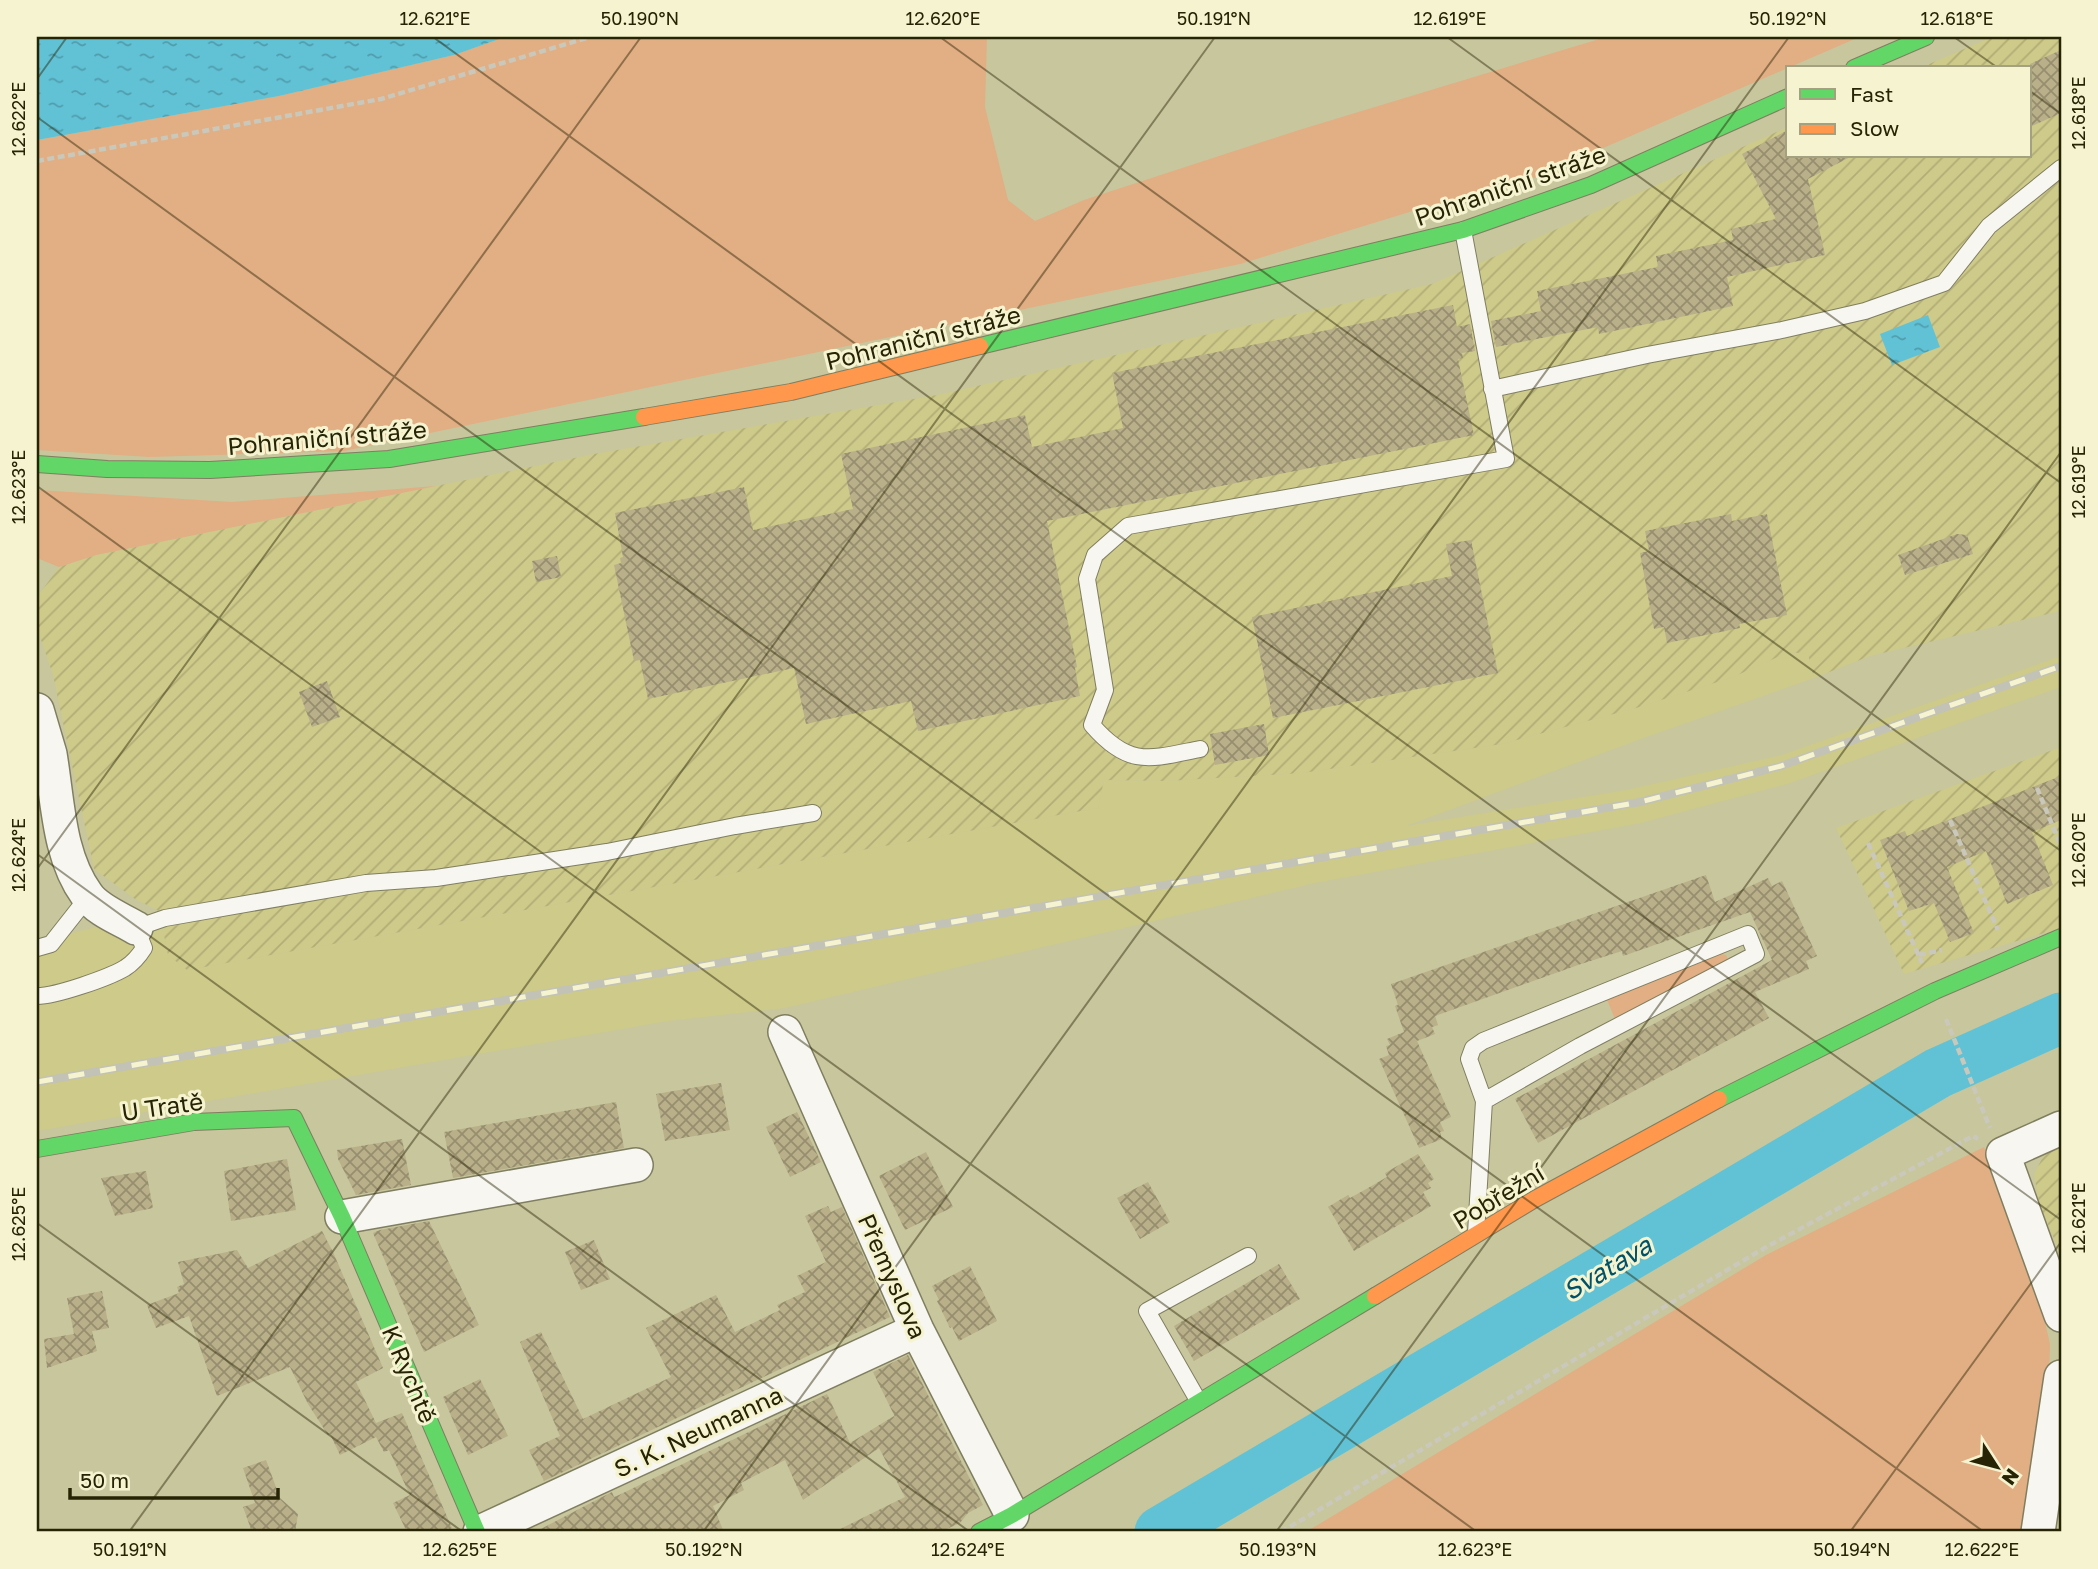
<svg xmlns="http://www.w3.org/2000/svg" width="2098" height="1569" font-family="'Golos Text',sans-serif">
<defs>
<pattern id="industrial-furrows" width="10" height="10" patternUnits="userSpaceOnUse" patternTransform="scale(1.75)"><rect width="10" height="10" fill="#ceca8a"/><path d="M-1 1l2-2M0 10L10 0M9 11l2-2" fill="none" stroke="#b1ad76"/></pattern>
<pattern id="water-ripples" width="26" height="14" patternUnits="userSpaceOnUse" patternTransform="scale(1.75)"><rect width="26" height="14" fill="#61c2d6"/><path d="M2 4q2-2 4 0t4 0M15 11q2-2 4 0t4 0" fill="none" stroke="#509dac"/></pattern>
<pattern id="building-cross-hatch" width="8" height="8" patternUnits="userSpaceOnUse" patternTransform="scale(1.75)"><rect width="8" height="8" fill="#b9af89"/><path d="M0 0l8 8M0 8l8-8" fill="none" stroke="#968e6e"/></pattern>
</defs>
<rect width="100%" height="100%" fill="#c8c69d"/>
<path fill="#ceca8a" d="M1789 652 1808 654 1814 678 1638 740 1406 826 1626 790 1782 755 2061 656V687L1787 784 1641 823 1315 883 785 1008 668 1021 37 1131V942L159 911 168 955 187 970 1098 808 1104 780 1166 781 1302 773 1502 744 1636 708 1733 677Z"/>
<path fill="url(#industrial-furrows)" d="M1992 37H2061V611L1870 656 1814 678 1808 654 1789 652 1733 677 1636 708 1502 744 1302 773 1166 781 1104 780 1098 808 187 970 168 955 159 911 135 899 94 869 53 675 37 628V606L40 593 59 567 96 555 594 454 937 395 1432 284 1788 127V156H2030V68H1920Z
M2061 747V928L1904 974 1836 828Z
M2061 1145V1255L2039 1203 2034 1174 2046 1151Z"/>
<path fill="#e2ae84" d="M505 37H987L985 107 1008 200 1035 221 1084 200 1299 130 1606 37 1857 38 1522 183 1442 202 1240 264 344 451 150 457 37 450V140L279 96 454 55Z
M436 486 96 555 59 567 37 558V490L232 502Z
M1717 953 1726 955 1728 960 1615 1019 1607 1000Z
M1984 1147 2039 1296 2050 1344 2049 1376 2026 1532H1306L1766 1255Z"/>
<path fill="url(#water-ripples)" d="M37 37H505L454 55 279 96 37 140Z
M1928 315 1940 347 1892 365 1880 334Z"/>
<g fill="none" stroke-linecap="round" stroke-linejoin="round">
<path stroke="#61c2d6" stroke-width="51" d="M1160 1532 1938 1073 2061 1018"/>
</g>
<path fill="url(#building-cross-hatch)" d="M2061 50V113L2030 127V64Z
M1788 130V156H1852L1808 179 1825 255 1727 277 1733 306 1599 334 1598 327 1496 347 1491 321 1541 311 1537 291 1658 267 1656 256 1733 240 1731 229 1776 219 1742 154Z
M1453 305 1457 327 1470 324 1475 351 1462 353 1463 358 1458 359 1474 435 1047 521 1077 667 1075 668 1080 696 918 731 911 701 806 724 794 668 648 699 640 660 634 661 614 565 621 563 620 558 623 557 615 513 744 487 753 530 853 509 841 454 1025 415 1032 447 1123 428 1112 373Z
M1731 514 1732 521 1767 514 1787 615 1739 624 1740 628 1667 643 1664 627 1654 629 1640 553 1649 551 1645 531Z
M1957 534 1967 535 1973 554 1905 575 1898 555Z
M1471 540 1498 673 1273 718 1252 617 1452 576 1446 544Z
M557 556 561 577 536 582 532 561Z
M327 681 340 717 312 727 299 692Z
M1264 724 1269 755 1215 765 1210 734Z
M2061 776V820L2032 832 2053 885 2007 904 1986 851 1947 867 1974 933 1950 942 1934 903 1909 911 1880 840 1905 831 1907 836Z
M1706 875 1715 902 1768 878 1772 886 1782 881 1817 956 1806 961 1809 969 1755 992 1769 1018 1538 1143 1515 1099 1772 960 1750 912 1623 956 1622 951 1581 964 1435 1016 1438 1025 1432 1027 1435 1034 1417 1041 1451 1117 1440 1122 1444 1131 1440 1132 1442 1139 1419 1148 1379 1059 1389 1055 1386 1046 1390 1045 1387 1039 1404 1032 1395 1006 1398 1005 1391 984Z
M721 1083 730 1130 665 1141 656 1094Z
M616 1102 624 1148 453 1178 444 1132Z
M797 1112 821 1162 790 1177 766 1127Z
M402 1139 411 1185 356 1195 338 1159 337 1150Z
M926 1152 953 1207 905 1230 879 1176Z
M1418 1154 1434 1179 1428 1183 1431 1188 1423 1192 1431 1206 1354 1251 1328 1207 1348 1195 1350 1198 1368 1188 1387 1177 1385 1173Z
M287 1159 296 1210 231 1221 224 1171Z
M146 1171 153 1208 115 1216 101 1178Z
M1148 1182 1170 1222 1140 1239 1117 1198Z
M828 1206 831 1212 842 1207 890 1317 544 1481 529 1450 560 1436 520 1342 541 1332 583 1419 671 1377 646 1328 716 1295 735 1332 780 1310 777 1305 805 1292 797 1276 826 1262 805 1216Z
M429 1221 479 1325 424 1352 373 1233 380 1230Z
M322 1231 333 1252 383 1368 356 1382 376 1423 402 1413 452 1528 444 1532H407L393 1503 410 1495 389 1450 384 1452 376 1437 340 1455 330 1434 328 1435 308 1404 290 1367 217 1396 189 1316 156 1328 147 1305 179 1293 177 1287 184 1284 178 1262 237 1250 248 1268Z
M594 1240 610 1279 581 1290 565 1252Z
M1279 1264 1300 1299 1194 1361 1174 1326Z
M970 1266 997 1321 959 1341 952 1327 950 1328 937 1301 939 1300 932 1286Z
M102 1291 109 1328 82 1333 92 1331 97 1351 47 1368 44 1339 74 1334 67 1298Z
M908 1355 983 1505 968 1513 960 1523 940 1532H834L905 1497 879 1448 803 1500 785 1460 741 1483 744 1490 713 1506 724 1532H535L606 1495 612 1492 614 1497 619 1495 827 1394 850 1443 894 1416 896 1419 873 1372Z
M480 1379 508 1436 468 1455 443 1397Z
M266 1460 280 1498 298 1514 295 1532H252L243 1507 255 1503 243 1468Z"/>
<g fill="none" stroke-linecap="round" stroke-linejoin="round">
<g stroke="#7f7e60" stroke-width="18">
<path id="lane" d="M1492 389 1647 355 1782 330 1865 311 1944 283 1989 226 2061 168
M1200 749C1150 759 1129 768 1092 725L1105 690 1087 579 1095 555 1128 526 1506 459 1463 230
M37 948 51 944 88 897
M37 996C56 996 108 978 125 968 133 963 139 956 144 948L136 928 165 918 366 883 436 878 607 852 735 826 813 813
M1476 1233 1484 1101 1469 1059 1473 1048 1483 1041 1748 934 1756 954 1580 1046 1484 1101
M1199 1402 1147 1311 1248 1256"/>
</g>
<g stroke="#7f7e60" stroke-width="36">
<path id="street" d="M37 710 50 754 37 760
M50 754C58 801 58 855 87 895 97 910 121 919 136 928
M785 1032 917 1330 1012 1515
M2061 1128 2003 1154 2061 1315
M342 1217 636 1165
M480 1532 917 1330
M2038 1532 2061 1377"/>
</g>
<g stroke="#7f7e60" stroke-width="18">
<path id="fast" d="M1854 68 1926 37
M980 346 1463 230 1591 185 1788 97
M37 464 107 469 210 470 389 459 644 417
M1719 1099 1935 991 2061 937
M37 1149 194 1122 294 1118 342 1217 477 1532
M979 1532 1012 1515 1375 1296"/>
</g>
<g stroke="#7f7e60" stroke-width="18">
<path id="slow" d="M644 417 791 392 980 346
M1375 1296 1535 1199 1719 1099"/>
</g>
<path stroke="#c9c8bb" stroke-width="4.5" stroke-dasharray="7 3.5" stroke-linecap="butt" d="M37 161 381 99 590 37
M2037 788 2061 846
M1950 820 1998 930
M1868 843 1922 963
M1919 955 1942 950
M1946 1019 1990 1128
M37 1060V1061
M1281 1532 1768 1246 1973 1136 1978 1139"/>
<use href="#lane" stroke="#f7f6f0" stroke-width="16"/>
<use href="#street" stroke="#f7f6f0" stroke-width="33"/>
<use href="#fast" stroke="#63d668" stroke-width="16"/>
<use href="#slow" stroke="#ff974d" stroke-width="16"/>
<g stroke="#c2c2b6" stroke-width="8">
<path id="rail" d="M37 1082 1640 802 1781 766 2061 666"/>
</g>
<use href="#rail" stroke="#f6f4d0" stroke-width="5" stroke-dasharray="16" stroke-linecap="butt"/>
</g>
<path fill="none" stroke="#272405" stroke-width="2" stroke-opacity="0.45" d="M433 37 2061 1220M940 37 2061 851M1447 37 2061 483M1954 37 1998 68M37 79 67 37M2030 91 2061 114M37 117 1984 1532M37 486 1477 1532M37 854 970 1532M37 869 641 37M37 1223 463 1532M129 1532 1215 37M703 1532 1789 37M1276 1532 2061 452M1850 1532 2061 1242"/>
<g text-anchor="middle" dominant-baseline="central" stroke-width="6" stroke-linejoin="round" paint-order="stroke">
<g font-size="24" fill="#272405" stroke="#f6f4d0">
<text transform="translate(1510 185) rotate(-19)">Pohraniční stráže</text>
<text transform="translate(923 337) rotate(-14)">Pohraniční stráže</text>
<text transform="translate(327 437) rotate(-5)">Pohraniční stráže</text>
<text transform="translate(162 1106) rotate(-8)">U Tratě</text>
<text transform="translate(1498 1196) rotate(-31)">Pobřežní</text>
<text transform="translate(893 1276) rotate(66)">Přemyslova</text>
<text transform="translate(410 1374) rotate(67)">K Rychtě</text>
<text transform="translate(698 1431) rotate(-25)">S. K. Neumanna</text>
</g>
<g font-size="26" font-style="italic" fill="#005269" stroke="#f6f4d0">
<text transform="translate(1607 1268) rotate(-31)">Svatava</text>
</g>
</g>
<rect width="2098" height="1569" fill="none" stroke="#f6f4d0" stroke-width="77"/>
<rect x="1786" y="66" width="245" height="91" fill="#f6f4d0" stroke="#a3a17f" stroke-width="2"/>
<rect x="1800" y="89" width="35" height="10" fill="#63d668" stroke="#a3a17f" stroke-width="2"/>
<text x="1850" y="102" font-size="21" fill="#272405">Fast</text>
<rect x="1800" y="124" width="35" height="10" fill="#ff974d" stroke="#a3a17f" stroke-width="2"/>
<text x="1850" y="136" font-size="21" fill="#272405">Slow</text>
<g transform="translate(1997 1467) rotate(126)" stroke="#f6f4d0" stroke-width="5" paint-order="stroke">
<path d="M0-5L12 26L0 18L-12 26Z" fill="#272405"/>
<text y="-10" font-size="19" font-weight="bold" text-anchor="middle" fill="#272405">N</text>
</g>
<path d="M70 1488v10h208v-10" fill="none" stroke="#272405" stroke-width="3.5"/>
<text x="80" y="1488" font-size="21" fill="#272405" stroke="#f6f4d0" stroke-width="5" paint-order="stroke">50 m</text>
<rect x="38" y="38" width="2022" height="1492" fill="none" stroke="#272405" stroke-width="2.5"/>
<g font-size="18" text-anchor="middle" fill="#272405">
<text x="435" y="25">12.621°E</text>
<text x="640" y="25">50.190°N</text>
<text x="943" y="25">12.620°E</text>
<text x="1214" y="25">50.191°N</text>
<text x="1450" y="25">12.619°E</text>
<text x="1788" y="25">50.192°N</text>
<text x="1957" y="25">12.618°E</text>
<text transform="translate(2079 113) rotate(-90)" y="6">12.618°E</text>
<text transform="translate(19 119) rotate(-90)" y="6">12.622°E</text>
<text transform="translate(2079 482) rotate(-90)" y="6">12.619°E</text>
<text transform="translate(19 487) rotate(-90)" y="6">12.623°E</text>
<text transform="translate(2079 850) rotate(-90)" y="6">12.620°E</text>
<text transform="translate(19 855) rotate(-90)" y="6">12.624°E</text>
<text transform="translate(2079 1218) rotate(-90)" y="6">12.621°E</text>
<text transform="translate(19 1224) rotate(-90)" y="6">12.625°E</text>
<text x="130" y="1556">50.191°N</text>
<text x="460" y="1556">12.625°E</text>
<text x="704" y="1556">50.192°N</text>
<text x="968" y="1556">12.624°E</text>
<text x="1278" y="1556">50.193°N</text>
<text x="1475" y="1556">12.623°E</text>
<text x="1852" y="1556">50.194°N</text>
<text x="1982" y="1556">12.622°E</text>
</g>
</svg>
